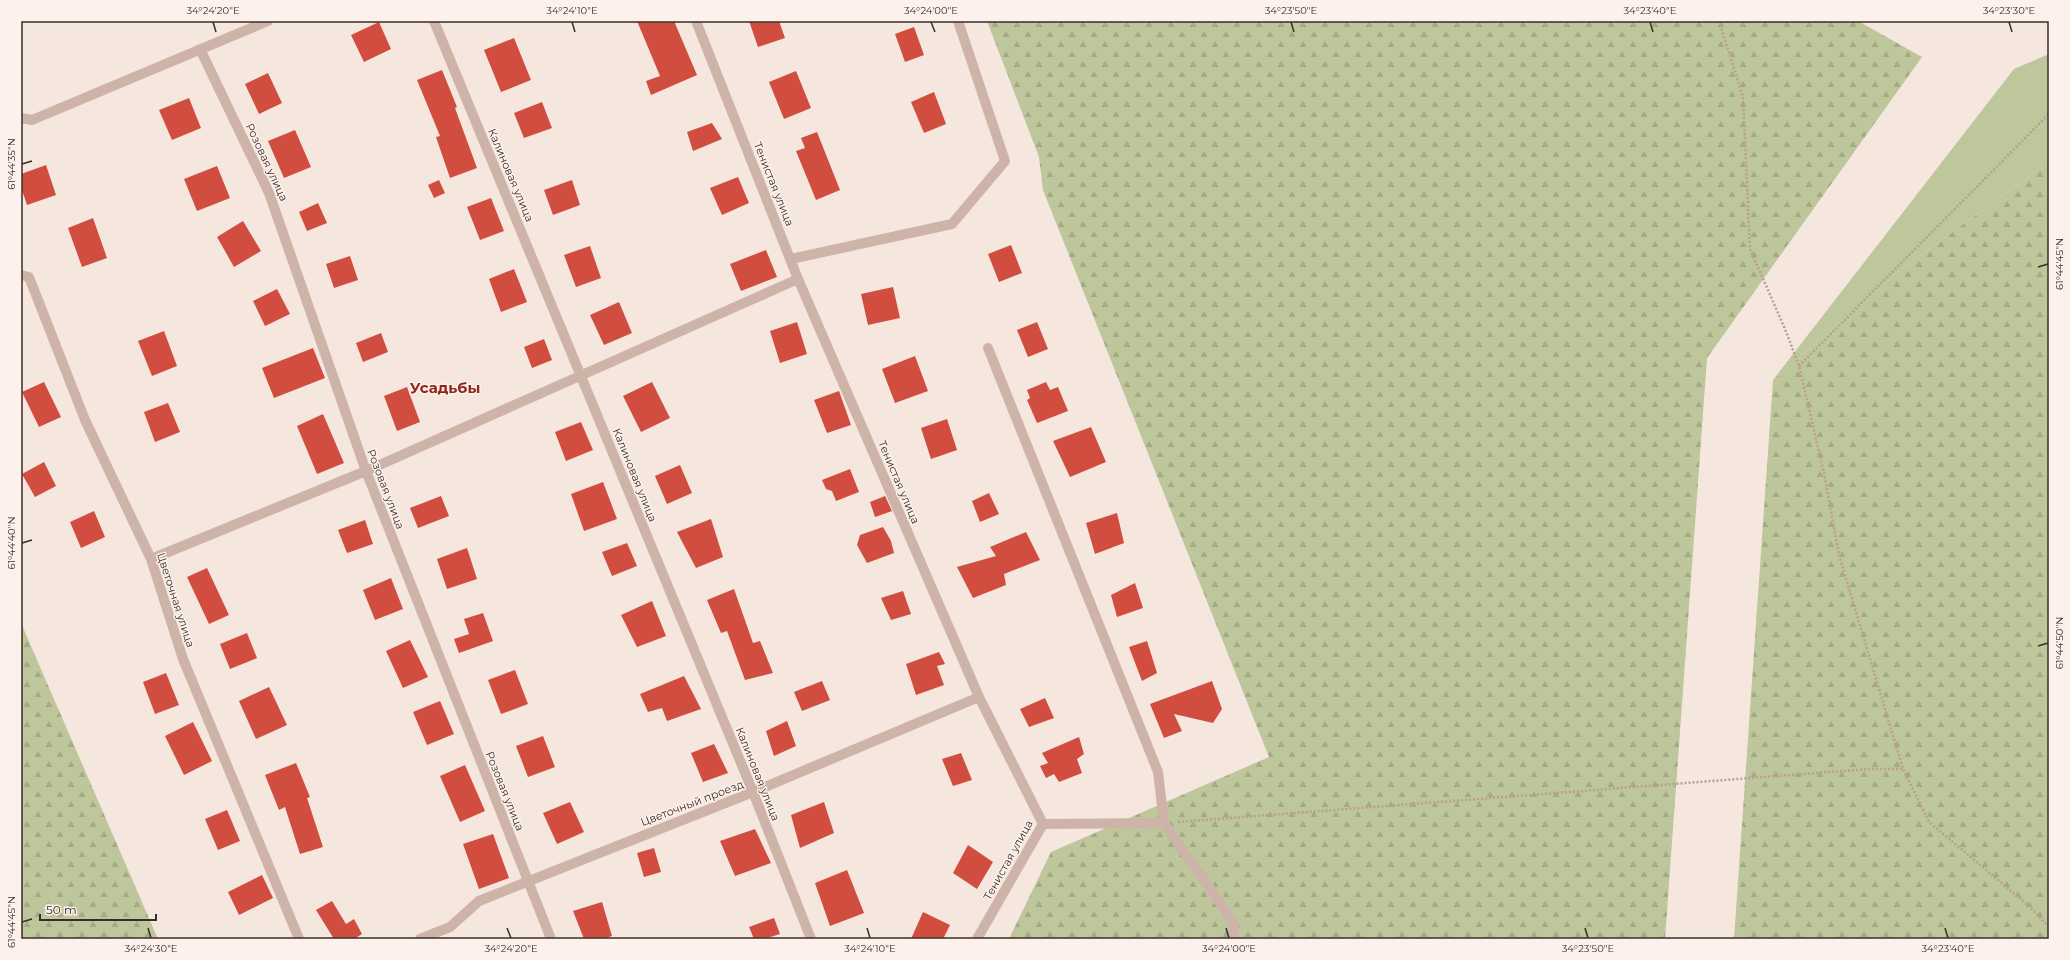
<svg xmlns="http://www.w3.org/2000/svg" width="2070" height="960" font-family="Montserrat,sans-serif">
<defs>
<pattern id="forest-firs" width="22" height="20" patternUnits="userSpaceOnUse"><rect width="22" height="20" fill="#bec69c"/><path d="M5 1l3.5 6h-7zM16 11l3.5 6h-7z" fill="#a4aa86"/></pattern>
</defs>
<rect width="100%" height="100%" fill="#f5e6de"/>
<path fill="#bec69c" d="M2049 54V162L1904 267 1773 380 2014 69Z"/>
<path fill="url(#forest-firs)" d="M987 21H1858L1922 57 1707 358 1665 939H1009L1051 852 1269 757 1043 190 1039 157Z
M2049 162V939H1734L1773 380 1904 267Z
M21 623 158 939H21Z"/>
<path fill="#d04d40" d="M637 21H674L697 75 651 95 646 81 660 76Z
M749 21H779L785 38 758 47Z
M379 22 391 49 364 62 351 35Z
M914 27 924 55 905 62 895 34Z
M514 38 531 80 501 92 484 50Z
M442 70 457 107 455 108 477 168 450 178 436 137 440 136 417 80Z
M796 71 811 108 784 119 769 82Z
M268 73 282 103 259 114 245 84Z
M934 92 946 124 924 133 911 102Z
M189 98 201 128 172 140 159 110Z
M542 102 552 128 524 138 514 113Z
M712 123 722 139 693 151 687 132Z
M295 130 311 167 284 178 268 141Z
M817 132 840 190 816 200 796 151 805 148 801 138Z
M46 165 56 195 27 205 21 187V174Z
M217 166 230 198 197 211 184 179Z
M738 177 749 203 722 215 710 188Z
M439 180 445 193 434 198 428 185Z
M572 180 580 205 553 215 544 190Z
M491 198 504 231 480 240 467 207Z
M318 203 327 223 307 231 299 212Z
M93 218 107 258 82 267 68 228Z
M243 221 261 251 234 267 217 237Z
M1011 245 1022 273 999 282 988 254Z
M590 246 601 278 576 287 564 255Z
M766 250 777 277 741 291 730 264Z
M350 256 358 280 334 288 326 264Z
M514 269 527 302 501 312 489 279Z
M893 287 900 318 868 325 861 294Z
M277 289 290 314 265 326 253 301Z
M619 302 632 333 604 345 590 315Z
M797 322 807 354 780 363 770 331Z
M1037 322 1048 349 1028 357 1017 330Z
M164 331 177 366 152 376 138 341Z
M381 333 388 352 363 362 356 343Z
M544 339 552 360 532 368 524 347Z
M313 348 325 378 274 398 262 368Z
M915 356 928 391 895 403 882 369Z
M44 382 61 417 39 427 22 392Z
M652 382 670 418 641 432 623 396Z
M1046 382 1050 390 1058 387 1068 411 1037 423 1027 400 1030 398 1027 390Z
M407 387 420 422 397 431 384 396Z
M839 391 851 425 827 433 814 400Z
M168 403 180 432 155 442 144 412Z
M323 414 344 463 317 474 297 426Z
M947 419 957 450 931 459 921 428Z
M581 422 593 450 566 461 555 432Z
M1091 427 1106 462 1070 477 1053 441Z
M44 462 56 486 35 497 22 474Z
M680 465 692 493 667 504 655 476Z
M850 469 859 492 836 501 832 491 826 489 822 480Z
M603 482 617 519 584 531 571 494Z
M989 493 999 514 980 522 972 501Z
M441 496 449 516 418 528 410 508Z
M885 496 892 511 875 517 870 502Z
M94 511 105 537 81 548 70 522Z
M1117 513 1124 543 1095 554 1086 523Z
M711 519 723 557 696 568 677 532Z
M365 520 373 544 347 553 338 530Z
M883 527 891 541 894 553 867 563 857 545 860 535Z
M1026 532 1040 560 1004 574 1006 585 973 598 957 567 996 556 990 547Z
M627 543 637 566 612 576 602 552Z
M467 548 477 579 447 589 437 559Z
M207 568 229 615 209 624 187 577Z
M391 578 403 609 375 620 363 590Z
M1135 583 1143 608 1117 617 1111 595Z
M734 589 753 643 760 641 773 673 745 680 727 631 721 633 707 600Z
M903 591 911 614 891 620 881 598Z
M652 601 666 636 637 647 621 615Z
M483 613 493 641 459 653 454 639 469 634 464 619Z
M247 633 257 658 230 669 220 644Z
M410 640 428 677 403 688 386 651Z
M1147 641 1157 673 1142 681 1129 647Z
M939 652 945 664 937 666 944 685 916 695 906 664Z
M515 670 528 704 501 714 488 680Z
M166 673 179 705 155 714 143 682Z
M684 676 701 709 667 721 662 708 648 712 640 694Z
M822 681 830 700 802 711 794 692Z
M1212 681 1222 709 1213 723 1174 714 1182 731 1164 738 1150 704Z
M269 687 287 725 256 739 239 701Z
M1045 698 1054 718 1029 727 1020 709Z
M440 701 454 734 427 745 413 712Z
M787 721 796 746 774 756 766 731Z
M193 722 212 761 184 775 165 736Z
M543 736 555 767 528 777 516 746Z
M1079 737 1084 754 1077 759 1082 773 1059 782 1054 774 1046 778 1040 766 1048 763 1042 753Z
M714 744 728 773 703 782 691 753Z
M961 753 972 780 953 786 942 759Z
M296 763 310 797 307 798 323 847 300 854 285 807 279 810 265 775Z
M465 765 485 811 460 822 440 776Z
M570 802 584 832 557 844 543 813Z
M824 802 834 833 800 848 791 815Z
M227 810 240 841 218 850 205 819Z
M755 829 771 863 735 876 720 841Z
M493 834 509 878 479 889 463 844Z
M968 845 993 862 977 889 953 873Z
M654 848 661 872 644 877 637 853Z
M847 870 864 913 830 926 815 883Z
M262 875 273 898 239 915 228 892Z
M332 901 346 924 354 919 362 934 354 939H334L316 910Z
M602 902 612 936 603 939H584L573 911Z
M923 912 950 925 943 939H911Z
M774 918 780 934 764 939H754L749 927Z"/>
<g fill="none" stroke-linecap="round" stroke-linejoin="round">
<path stroke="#bb9d92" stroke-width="2.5" stroke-dasharray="2 2" stroke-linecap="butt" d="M1719 21 1743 97 1750 249 1785 329 1799 366 1824 473 1839 555 1903 769 1929 822 2029 906 2049 927
M1799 366 2049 114
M1178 822 1868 769H1903"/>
<path stroke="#ceb4a8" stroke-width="10" d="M434 21 753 792 811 939
M696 21 798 279 979 697 1043 824
M200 49 269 193 366 471 551 939
M21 118 32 120 268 21
M791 259 952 224 1005 161 958 21
M21 275 29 277 85 420 151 559 183 659 299 939
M988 348 1158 772 1164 823
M151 559 366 471 798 279
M1043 824 1164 823 1234 923 1232 939
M420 939 450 927 479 901 753 792 979 697
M977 939 1043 824"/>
</g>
<path fill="none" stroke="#3b2c29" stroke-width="1.5" d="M213 22 216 32M572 22 575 32M931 22 935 32M1291 22 1294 32M1650 22 1653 32M2009 22 2012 32M22 164 32 161M2038 267 2048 264M22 543 32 540M2038 646 2048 643M22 922 32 919M148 928 151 938M507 928 511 938M867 928 870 938M1226 928 1229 938M1585 928 1588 938M1945 928 1948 938"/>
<g text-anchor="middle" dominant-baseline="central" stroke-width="3" stroke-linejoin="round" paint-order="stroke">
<g font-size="11" fill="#3b2c29" stroke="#fcf1eb">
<text transform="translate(267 162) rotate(65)">Розовая улица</text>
<text transform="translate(511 175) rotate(67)">Калиновая улица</text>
<text transform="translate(774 184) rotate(68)">Тенистая улица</text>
<text transform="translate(635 475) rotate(68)">Калиновая улица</text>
<text transform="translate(899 482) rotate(67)">Тенистая улица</text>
<text transform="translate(386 489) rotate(69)">Розовая улица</text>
<text transform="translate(176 600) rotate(72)">Цветочная улица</text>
<text transform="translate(758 774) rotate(68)">Калиновая улица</text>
<text transform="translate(505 791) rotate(68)">Розовая улица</text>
<text transform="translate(692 803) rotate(-21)">Цветочный проезд</text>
<text transform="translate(1008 860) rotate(-61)">Тенистая улица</text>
</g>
<g font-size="15" font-weight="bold" fill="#91251a" stroke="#fcf1eb">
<text x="445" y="387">Усадьбы</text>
</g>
</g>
<rect width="2070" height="960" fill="none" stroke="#fcf1eb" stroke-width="44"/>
<path d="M40 914v6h116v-6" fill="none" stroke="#3b2c29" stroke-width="2"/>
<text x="46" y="914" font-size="12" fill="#3b2c29" stroke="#fcf1eb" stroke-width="3" paint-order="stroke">50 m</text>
<rect x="22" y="22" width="2026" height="916" fill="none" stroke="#3b2c29" stroke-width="1.5"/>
<g font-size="10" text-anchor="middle" fill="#3b2c29">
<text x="213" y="14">34°24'20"E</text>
<text x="572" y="14">34°24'10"E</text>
<text x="931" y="14">34°24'00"E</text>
<text x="1291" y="14">34°23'50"E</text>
<text x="1650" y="14">34°23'40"E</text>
<text x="2009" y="14">34°23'30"E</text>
<text transform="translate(11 164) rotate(-90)" y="4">61°44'35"N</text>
<text transform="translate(2059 264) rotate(-90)" y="4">61°44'45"N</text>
<text transform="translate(11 543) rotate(-90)" y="4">61°44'40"N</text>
<text transform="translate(2059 643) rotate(-90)" y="4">61°44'50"N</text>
<text transform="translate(11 922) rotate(-90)" y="4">61°44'45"N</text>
<text x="151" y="952">34°24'30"E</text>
<text x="511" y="952">34°24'20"E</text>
<text x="870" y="952">34°24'10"E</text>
<text x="1229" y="952">34°24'00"E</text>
<text x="1588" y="952">34°23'50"E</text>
<text x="1948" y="952">34°23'40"E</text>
</g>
</svg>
